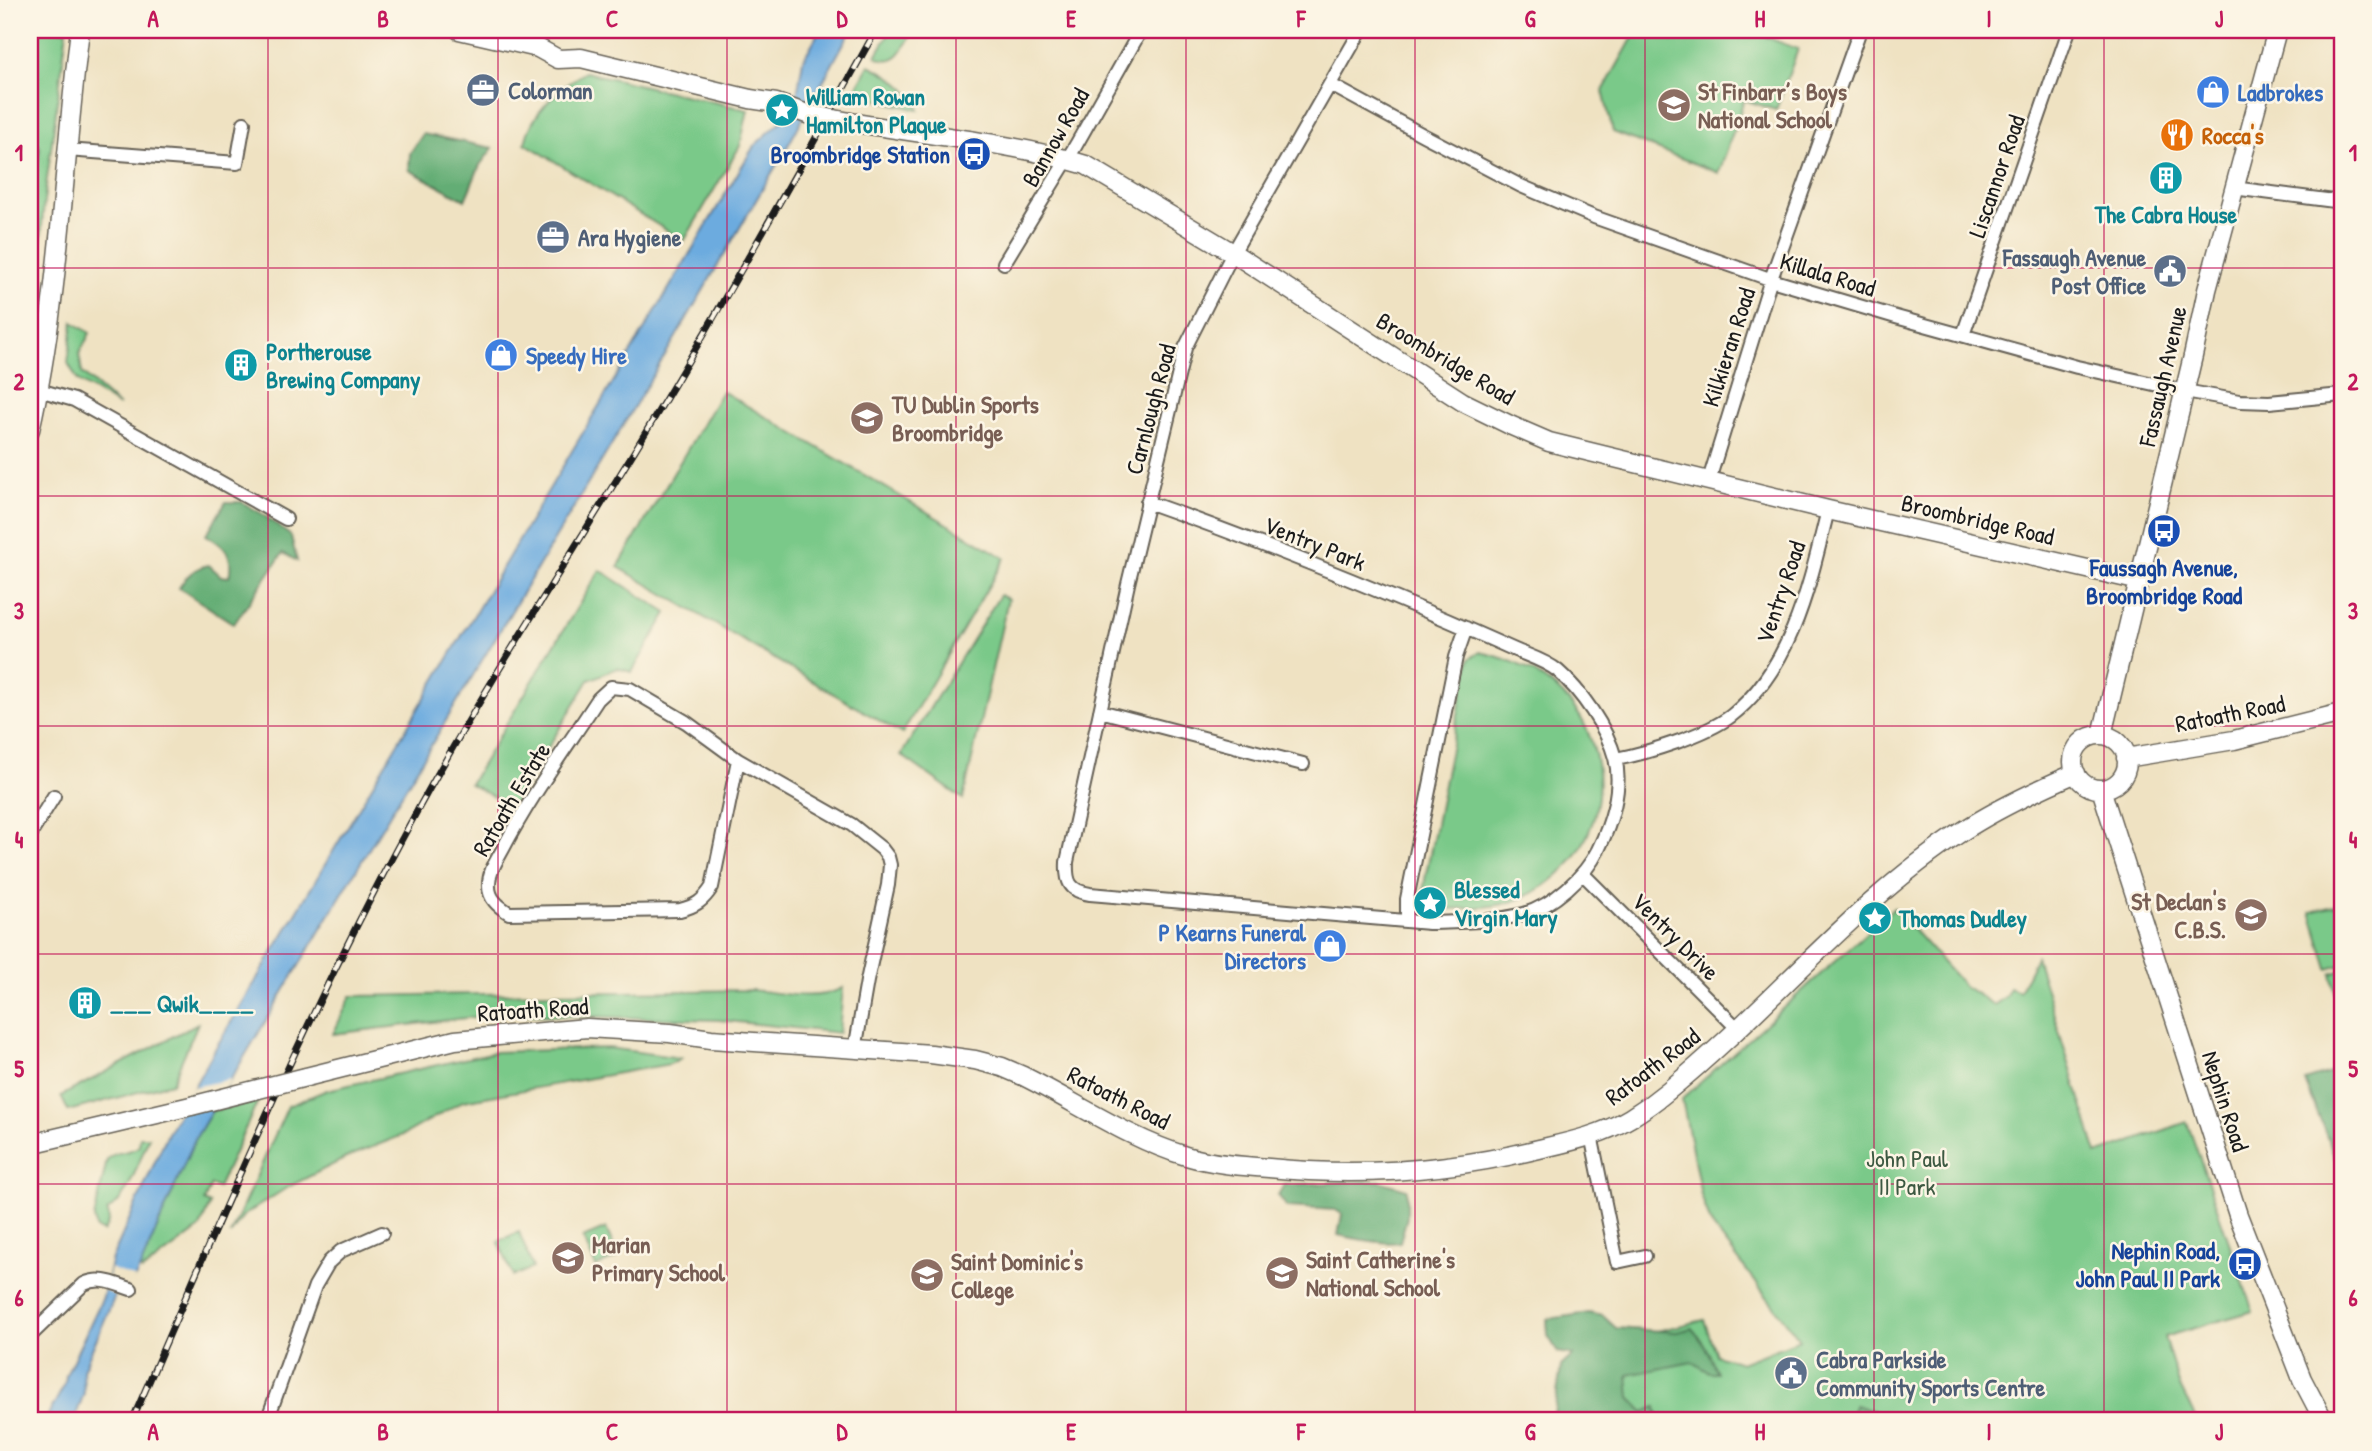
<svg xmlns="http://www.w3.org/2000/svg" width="2372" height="1451" font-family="'Patrick Hand',sans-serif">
<rect width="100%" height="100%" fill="#fcf5e5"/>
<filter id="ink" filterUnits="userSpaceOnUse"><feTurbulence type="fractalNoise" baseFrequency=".0143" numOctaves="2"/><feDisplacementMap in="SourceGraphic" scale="14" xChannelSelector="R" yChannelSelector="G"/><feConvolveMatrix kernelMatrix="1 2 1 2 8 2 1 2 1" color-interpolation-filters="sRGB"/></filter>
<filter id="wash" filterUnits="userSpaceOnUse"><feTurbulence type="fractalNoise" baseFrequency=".00686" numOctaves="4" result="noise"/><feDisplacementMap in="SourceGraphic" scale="28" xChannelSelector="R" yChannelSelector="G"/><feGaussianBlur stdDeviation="1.57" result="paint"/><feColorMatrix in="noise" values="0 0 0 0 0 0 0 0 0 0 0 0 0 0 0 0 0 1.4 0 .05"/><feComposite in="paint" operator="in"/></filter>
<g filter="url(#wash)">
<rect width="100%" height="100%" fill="#efe2c2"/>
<path fill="#7ac989" stroke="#4b7252" stroke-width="2" d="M30 30H67L44 201 34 326 30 345Z
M891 30H914C905 45 897 69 876 56Z
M1637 30H1747L1798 49 1776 110 1744 100 1719 173 1613 132 1603 91Z
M869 65C887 73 913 90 919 110L853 94Z
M585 72 748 110 740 146 684 241 525 143C531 113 559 88 585 72Z
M73 322 90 333 79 354 82 373 119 406 78 381 68 363Z
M722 391 1005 558 902 734 618 567Z
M600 570 667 613 632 672 617 668 589 680 512 807 470 784Z
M1000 595 1008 599 963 799 901 755Z
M1480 652C1524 661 1569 688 1587 730 1619 801 1583 882 1507 903 1494 907 1478 907 1465 908 1453 909 1433 912 1426 900 1421 893 1425 882 1426 874L1469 659Z
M2342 904V965L2328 969 2311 912Z
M1894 908 1964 986 1994 1005 2005 997 2010 988 2019 992 2036 957 2097 1154 2187 1122 2253 1311 2164 1337 2180 1387 2197 1421H1572L1588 1347 1704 1320 1716 1355 1741 1363 1800 1340 1711 1224 1701 1195 1682 1099Z
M2342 970V1020L2331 974Z
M843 988 839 1033 719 1020 499 1014 333 1034 351 996 752 990C783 993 815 1002 843 988Z
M198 1023 172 1083 68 1111 61 1096Z
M609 1048 681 1058 670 1064 463 1101 405 1134 350 1156 288 1187 243 1216 230 1235 288 1106 327 1090 495 1052Z
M258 1101 218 1188 211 1185 204 1201 210 1204 200 1228 142 1271 140 1268 195 1139 212 1111Z
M140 1137H149C140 1158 128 1201 107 1211 111 1218 108 1225 103 1232L96 1228 94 1218 107 1160C114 1150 130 1154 139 1146Z
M606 1228 618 1257 596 1267 583 1238Z
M519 1232 533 1268 513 1276 498 1241Z"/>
<path fill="#63ad75" stroke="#406448" stroke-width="2" d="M30 130 40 148 30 212Z
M423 134 493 148 480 165 465 200 409 170 410 153Z
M226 502H242L264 515 291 536 297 561 283 553 234 624 179 588C187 575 194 568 209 565L221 576 229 577C234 554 225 546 206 535Z
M2342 1069V1176L2305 1081Z
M1379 1181 1407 1189V1217L1400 1242C1389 1245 1350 1238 1338 1235L1342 1214 1335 1210 1287 1207 1278 1195 1284 1185Z
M1589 1313 1603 1316 1616 1328 1677 1332 1692 1328 1704 1344 1717 1372H1709L1692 1362 1628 1375 1630 1398 1644 1412 1656 1407 1659 1421H1553L1561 1366 1573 1355 1558 1352 1548 1336 1547 1319Z
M1855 1405 1874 1411 1880 1421H1850Z"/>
<path fill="#6cabdf" stroke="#44647e" stroke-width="2" d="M820 30H851L790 142 673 342 195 1139 140 1268 135 1278 115 1296 83 1370 84 1393 74 1421H45L65 1384 66 1375 103 1297 112 1258 167 1135 215 1049 754 146 787 116 797 95 803 60Z"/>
<path fill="#efe2c2" d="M231 1079 221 1096 183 1106 193 1087Z
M110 1268 135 1278 131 1286 119 1297 105 1291Z"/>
</g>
<g filter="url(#ink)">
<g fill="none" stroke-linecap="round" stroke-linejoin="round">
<g stroke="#666156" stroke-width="16">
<path id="street" d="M1331 85 1423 135 1521 186 1594 217 1778 282 1896 317 2077 367 2185 391 2240 401 2269 402 2342 395
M67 150 237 163 244 123
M2233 188 2342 202
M1004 263 1076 145 1141 30
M1963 335 2069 30
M39 390 74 400 286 519
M1709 480 1771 279 1860 30
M1147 502C1249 538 1349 578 1447 620 1470 630 1493 640 1515 650 1529 656 1546 661 1558 671 1581 691 1607 728 1615 758 1623 788 1611 824 1598 850 1585 877 1552 906 1524 914 1494 922 1460 922 1429 923L1090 894C1069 891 1066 881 1067 862L1128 584 1185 348 1233 253 1361 30
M1100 711 1303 764
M1616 759C1647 753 1706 735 1731 716 1793 667 1810 582 1828 510
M738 760 712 887C703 901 696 906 680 910L509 913C498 906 488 898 489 884 489 871 497 860 503 849 530 797 566 748 598 699L611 687 630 689 686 722 738 760 852 825 882 849 888 857 890 865 888 885 867 981 855 1050
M30 835 54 796
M1583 874 1738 1029
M1407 921V899L1456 657 1466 628
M1591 1135 1617 1262 1645 1256
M30 1336 84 1284C101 1276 115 1284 131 1289
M267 1421 315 1286 329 1262 341 1251 382 1233"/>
</g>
<g stroke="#666156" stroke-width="21">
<path id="secondary" d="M459 30 538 48 558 59 581 58 750 99 776 103 807 114
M834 119C917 135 1004 140 1086 165L1233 253 1463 402 1512 426 1549 442 1828 510 2140 581
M30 430C60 298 63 163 80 30
M2102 735 2193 356 2207 290 2277 30
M2073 762a27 27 0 1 1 54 0a27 27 0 1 1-54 0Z
M2126 758 2234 740 2342 713
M2101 789 2238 1215 2302 1379 2324 1421
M306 1077 455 1040 587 1028 670 1033 711 1039 931 1054 975 1060 1002 1067 1023 1076C1076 1102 1129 1139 1186 1156 1213 1164 1241 1166 1269 1168 1360 1177 1449 1171 1539 1149 1569 1142 1602 1135 1630 1118 1643 1110 1657 1100 1669 1090 1770 1008 1853 903 1963 831 1998 808 2037 790 2076 773
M30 1144 191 1106"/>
</g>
<use href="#street" stroke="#fff" stroke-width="12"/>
<use href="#secondary" stroke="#fff" stroke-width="18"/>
<g stroke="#1c1c1c" stroke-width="7">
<path id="rail" d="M132 1421C219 1220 305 1017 410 824 479 696 559 574 635 450 719 312 798 171 876 30"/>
</g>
<use href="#rail" stroke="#fcf5e5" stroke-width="4.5" stroke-dasharray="13" stroke-linecap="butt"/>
<g stroke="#666156" stroke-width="21" stroke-linecap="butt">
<path id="secondary-bridge" d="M807 114 834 119
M191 1106 306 1077"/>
</g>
<use href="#secondary-bridge" stroke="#fff" stroke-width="18"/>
</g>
</g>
<path fill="none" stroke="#c2185b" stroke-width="2" stroke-opacity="0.55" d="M268 30V1421M498 30V1421M727 30V1421M956 30V1421M1186 30V1421M1415 30V1421M1645 30V1421M1874 30V1421M2104 30V1421M30 268H2342M30 496H2342M30 726H2342M30 954H2342M30 1184H2342"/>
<defs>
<g id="office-disc" transform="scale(1.75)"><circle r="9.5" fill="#5c6f8a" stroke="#fcf5e5"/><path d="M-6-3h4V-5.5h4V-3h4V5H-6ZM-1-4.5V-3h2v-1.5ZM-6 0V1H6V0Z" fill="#fff"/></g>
<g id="shop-disc" transform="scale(1.75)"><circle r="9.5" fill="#3f7fe0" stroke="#fcf5e5"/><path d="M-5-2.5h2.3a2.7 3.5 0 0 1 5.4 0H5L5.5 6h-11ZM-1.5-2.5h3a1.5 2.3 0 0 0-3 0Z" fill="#fff"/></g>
<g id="school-disc" transform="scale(1.75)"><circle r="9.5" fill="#8d6e63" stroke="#fcf5e5"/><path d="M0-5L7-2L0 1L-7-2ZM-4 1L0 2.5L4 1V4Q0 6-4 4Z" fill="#fff"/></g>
<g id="sight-disc" transform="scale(1.75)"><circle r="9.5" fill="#0f9aa8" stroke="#fcf5e5"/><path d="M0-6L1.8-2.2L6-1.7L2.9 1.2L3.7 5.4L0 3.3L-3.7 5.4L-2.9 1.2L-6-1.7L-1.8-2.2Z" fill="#fff"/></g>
<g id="restaurant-disc" transform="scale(1.75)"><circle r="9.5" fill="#e8710a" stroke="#fcf5e5"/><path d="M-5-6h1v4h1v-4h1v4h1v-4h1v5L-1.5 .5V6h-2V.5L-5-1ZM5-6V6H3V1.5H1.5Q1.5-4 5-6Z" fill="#fff"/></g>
<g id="bus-disc" transform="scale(1.75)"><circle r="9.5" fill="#1a4fb4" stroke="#fcf5e5"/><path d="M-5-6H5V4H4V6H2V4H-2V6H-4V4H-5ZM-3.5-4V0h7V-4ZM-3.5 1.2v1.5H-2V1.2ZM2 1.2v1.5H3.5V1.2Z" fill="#fff"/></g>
<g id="building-disc" transform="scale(1.75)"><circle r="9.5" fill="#0f9aa8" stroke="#fcf5e5"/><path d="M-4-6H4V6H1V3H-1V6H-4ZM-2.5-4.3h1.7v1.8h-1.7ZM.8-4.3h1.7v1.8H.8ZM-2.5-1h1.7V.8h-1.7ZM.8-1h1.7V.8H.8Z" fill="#fff"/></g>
<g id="civic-disc" transform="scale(1.75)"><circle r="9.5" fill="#5c6f8a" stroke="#fcf5e5"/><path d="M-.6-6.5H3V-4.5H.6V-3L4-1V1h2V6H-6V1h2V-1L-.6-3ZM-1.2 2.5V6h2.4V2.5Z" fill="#fff"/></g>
<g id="university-disc" transform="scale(1.75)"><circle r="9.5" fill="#8d6e63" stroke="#fcf5e5"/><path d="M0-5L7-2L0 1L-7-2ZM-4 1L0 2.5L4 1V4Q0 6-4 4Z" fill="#fff"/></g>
</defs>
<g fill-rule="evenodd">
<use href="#office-disc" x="483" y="90"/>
<use href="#shop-disc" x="2213" y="92"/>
<use href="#school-disc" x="1674" y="105"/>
<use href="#sight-disc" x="782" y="110"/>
<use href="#restaurant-disc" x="2177" y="135"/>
<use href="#bus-disc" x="974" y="154"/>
<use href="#building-disc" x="2166" y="178"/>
<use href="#office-disc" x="553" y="237"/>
<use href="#civic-disc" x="2170" y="271"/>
<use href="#shop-disc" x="501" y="355"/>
<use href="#building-disc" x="241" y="365"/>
<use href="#university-disc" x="867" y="418"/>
<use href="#bus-disc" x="2164" y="531"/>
<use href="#sight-disc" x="1430" y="903"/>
<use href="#school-disc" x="2251" y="915"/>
<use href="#sight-disc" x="1875" y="918"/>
<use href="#shop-disc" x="1330" y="946"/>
<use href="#building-disc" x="85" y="1003"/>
<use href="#school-disc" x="568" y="1258"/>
<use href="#bus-disc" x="2245" y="1264"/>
<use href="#school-disc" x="1282" y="1273"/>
<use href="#school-disc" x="927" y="1275"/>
<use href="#civic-disc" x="1791" y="1373"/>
</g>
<g text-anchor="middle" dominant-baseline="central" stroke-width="5" stroke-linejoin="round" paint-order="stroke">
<g font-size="24" font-weight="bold" fill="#4e5e75" stroke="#fcf5e5" text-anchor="start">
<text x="508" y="90">Colorman</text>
<text x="578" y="237">Ara Hygiene</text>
<text x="2146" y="257" text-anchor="end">Fassaugh Avenue<tspan x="2146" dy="28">Post Office</tspan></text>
<text x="1816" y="1359">Cabra Parkside<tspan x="1816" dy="28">Community Sports Centre</tspan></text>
</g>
<g font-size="24" font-weight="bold" fill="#785e54" stroke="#fcf5e5" text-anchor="start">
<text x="1698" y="91">St Finbarr’s Boys<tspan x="1698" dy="28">National School</tspan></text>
<text x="892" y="404">TU Dublin Sports<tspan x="892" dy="28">Broombridge</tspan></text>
<text x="2226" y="901" text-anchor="end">St Declan's<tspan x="2226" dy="28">C.B.S.</tspan></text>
<text x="592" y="1244">Marian<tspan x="592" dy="28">Primary School</tspan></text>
<text x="1306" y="1259">Saint Catherine's<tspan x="1306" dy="28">National School</tspan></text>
<text x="951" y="1261">Saint Dominic's<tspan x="951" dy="28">College</tspan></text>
</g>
<g font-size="24" font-weight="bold" fill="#366cbe" stroke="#fcf5e5" text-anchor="start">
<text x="2238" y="92">Ladbrokes</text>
<text x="526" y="355">Speedy Hire</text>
<text x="1306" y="932" text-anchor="end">P Kearns Funeral<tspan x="1306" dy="28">Directors</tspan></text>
</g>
<g font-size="24" font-weight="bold" fill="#0d838f" stroke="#fcf5e5" text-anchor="start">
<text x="806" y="96">William Rowan<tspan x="806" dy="28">Hamilton Plaque</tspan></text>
<text x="2166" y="214" text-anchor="middle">The Cabra House</text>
<text x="266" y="351">Portherouse<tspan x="266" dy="28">Brewing Company</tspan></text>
<text x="1454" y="889">Blessed<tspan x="1454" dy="28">Virgin Mary</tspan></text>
<text x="1899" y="918">Thomas Dudley</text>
<text x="110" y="1003">___ Qwik____</text>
</g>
<g font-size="24" font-weight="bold" fill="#c56008" stroke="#fcf5e5" text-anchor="start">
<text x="2202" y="135">Rocca's</text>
</g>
<g font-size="24" fill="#1c1c1c" stroke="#fcf5e5">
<text transform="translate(1055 137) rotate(-60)">Bannow Road</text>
<text transform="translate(1996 176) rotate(-71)">Liscannor Road</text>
<text transform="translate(1828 274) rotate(17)">Killala Road</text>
<text transform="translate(1728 347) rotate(-72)">Kilkieran Road</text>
<text transform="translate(1446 358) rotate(31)">Broombridge Road</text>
<text transform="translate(2162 376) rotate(-77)">Fassaugh Avenue</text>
<text transform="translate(1150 409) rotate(-75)">Carnlough Road</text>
<text transform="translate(1978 519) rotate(13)">Broombridge Road</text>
<text transform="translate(1315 543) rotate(22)">Ventry Park</text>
<text transform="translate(1780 592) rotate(-71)">Ventry Road</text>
<text transform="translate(2230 713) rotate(-11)">Ratoath Road</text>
<text transform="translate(511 799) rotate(-59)">Ratoath Estate</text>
<text transform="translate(1676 936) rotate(45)">Ventry Drive</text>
<text transform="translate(533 1009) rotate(-4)">Ratoath Road</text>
<text transform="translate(1652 1066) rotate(-37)">Ratoath Road</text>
<text transform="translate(1119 1097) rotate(27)">Ratoath Road</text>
<text transform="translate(2226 1101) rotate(72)">Nephin Road</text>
</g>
<g font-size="24" font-weight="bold" fill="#164399" stroke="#fcf5e5" text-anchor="end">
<text x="950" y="154">Broombridge Station</text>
<text x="2164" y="567" text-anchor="middle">Faussagh Avenue,<tspan x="2164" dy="28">Broombridge Road</tspan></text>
<text x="2220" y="1250">Nephin Road,<tspan x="2220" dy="28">John Paul II Park</tspan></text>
</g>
<g font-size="24" fill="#3d5942" stroke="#fcf5e5">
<text x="1907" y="1158">John Paul<tspan x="1907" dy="28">II Park</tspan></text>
</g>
</g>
<rect width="2372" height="1451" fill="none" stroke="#fcf5e5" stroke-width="77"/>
<rect x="38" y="38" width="2296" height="1374" fill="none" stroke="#c2185b" stroke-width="2.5"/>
<g font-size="23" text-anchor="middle" font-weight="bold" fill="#c2185b">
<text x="153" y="27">A</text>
<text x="383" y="27">B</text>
<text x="612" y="27">C</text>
<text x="842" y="27">D</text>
<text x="1071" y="27">E</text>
<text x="1301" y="27">F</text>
<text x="1530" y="27">G</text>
<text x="1760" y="27">H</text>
<text x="1989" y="27">I</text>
<text x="2219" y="27">J</text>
<text x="19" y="161">1</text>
<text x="2353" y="161">1</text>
<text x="19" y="390">2</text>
<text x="2353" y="390">2</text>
<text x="19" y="619">3</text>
<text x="2353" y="619">3</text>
<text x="19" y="848">4</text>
<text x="2353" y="848">4</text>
<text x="19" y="1077">5</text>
<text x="2353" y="1077">5</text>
<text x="19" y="1306">6</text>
<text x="2353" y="1306">6</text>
<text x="153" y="1440">A</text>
<text x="383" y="1440">B</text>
<text x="612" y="1440">C</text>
<text x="842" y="1440">D</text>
<text x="1071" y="1440">E</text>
<text x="1301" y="1440">F</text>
<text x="1530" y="1440">G</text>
<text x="1760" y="1440">H</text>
<text x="1989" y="1440">I</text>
<text x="2219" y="1440">J</text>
</g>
</svg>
